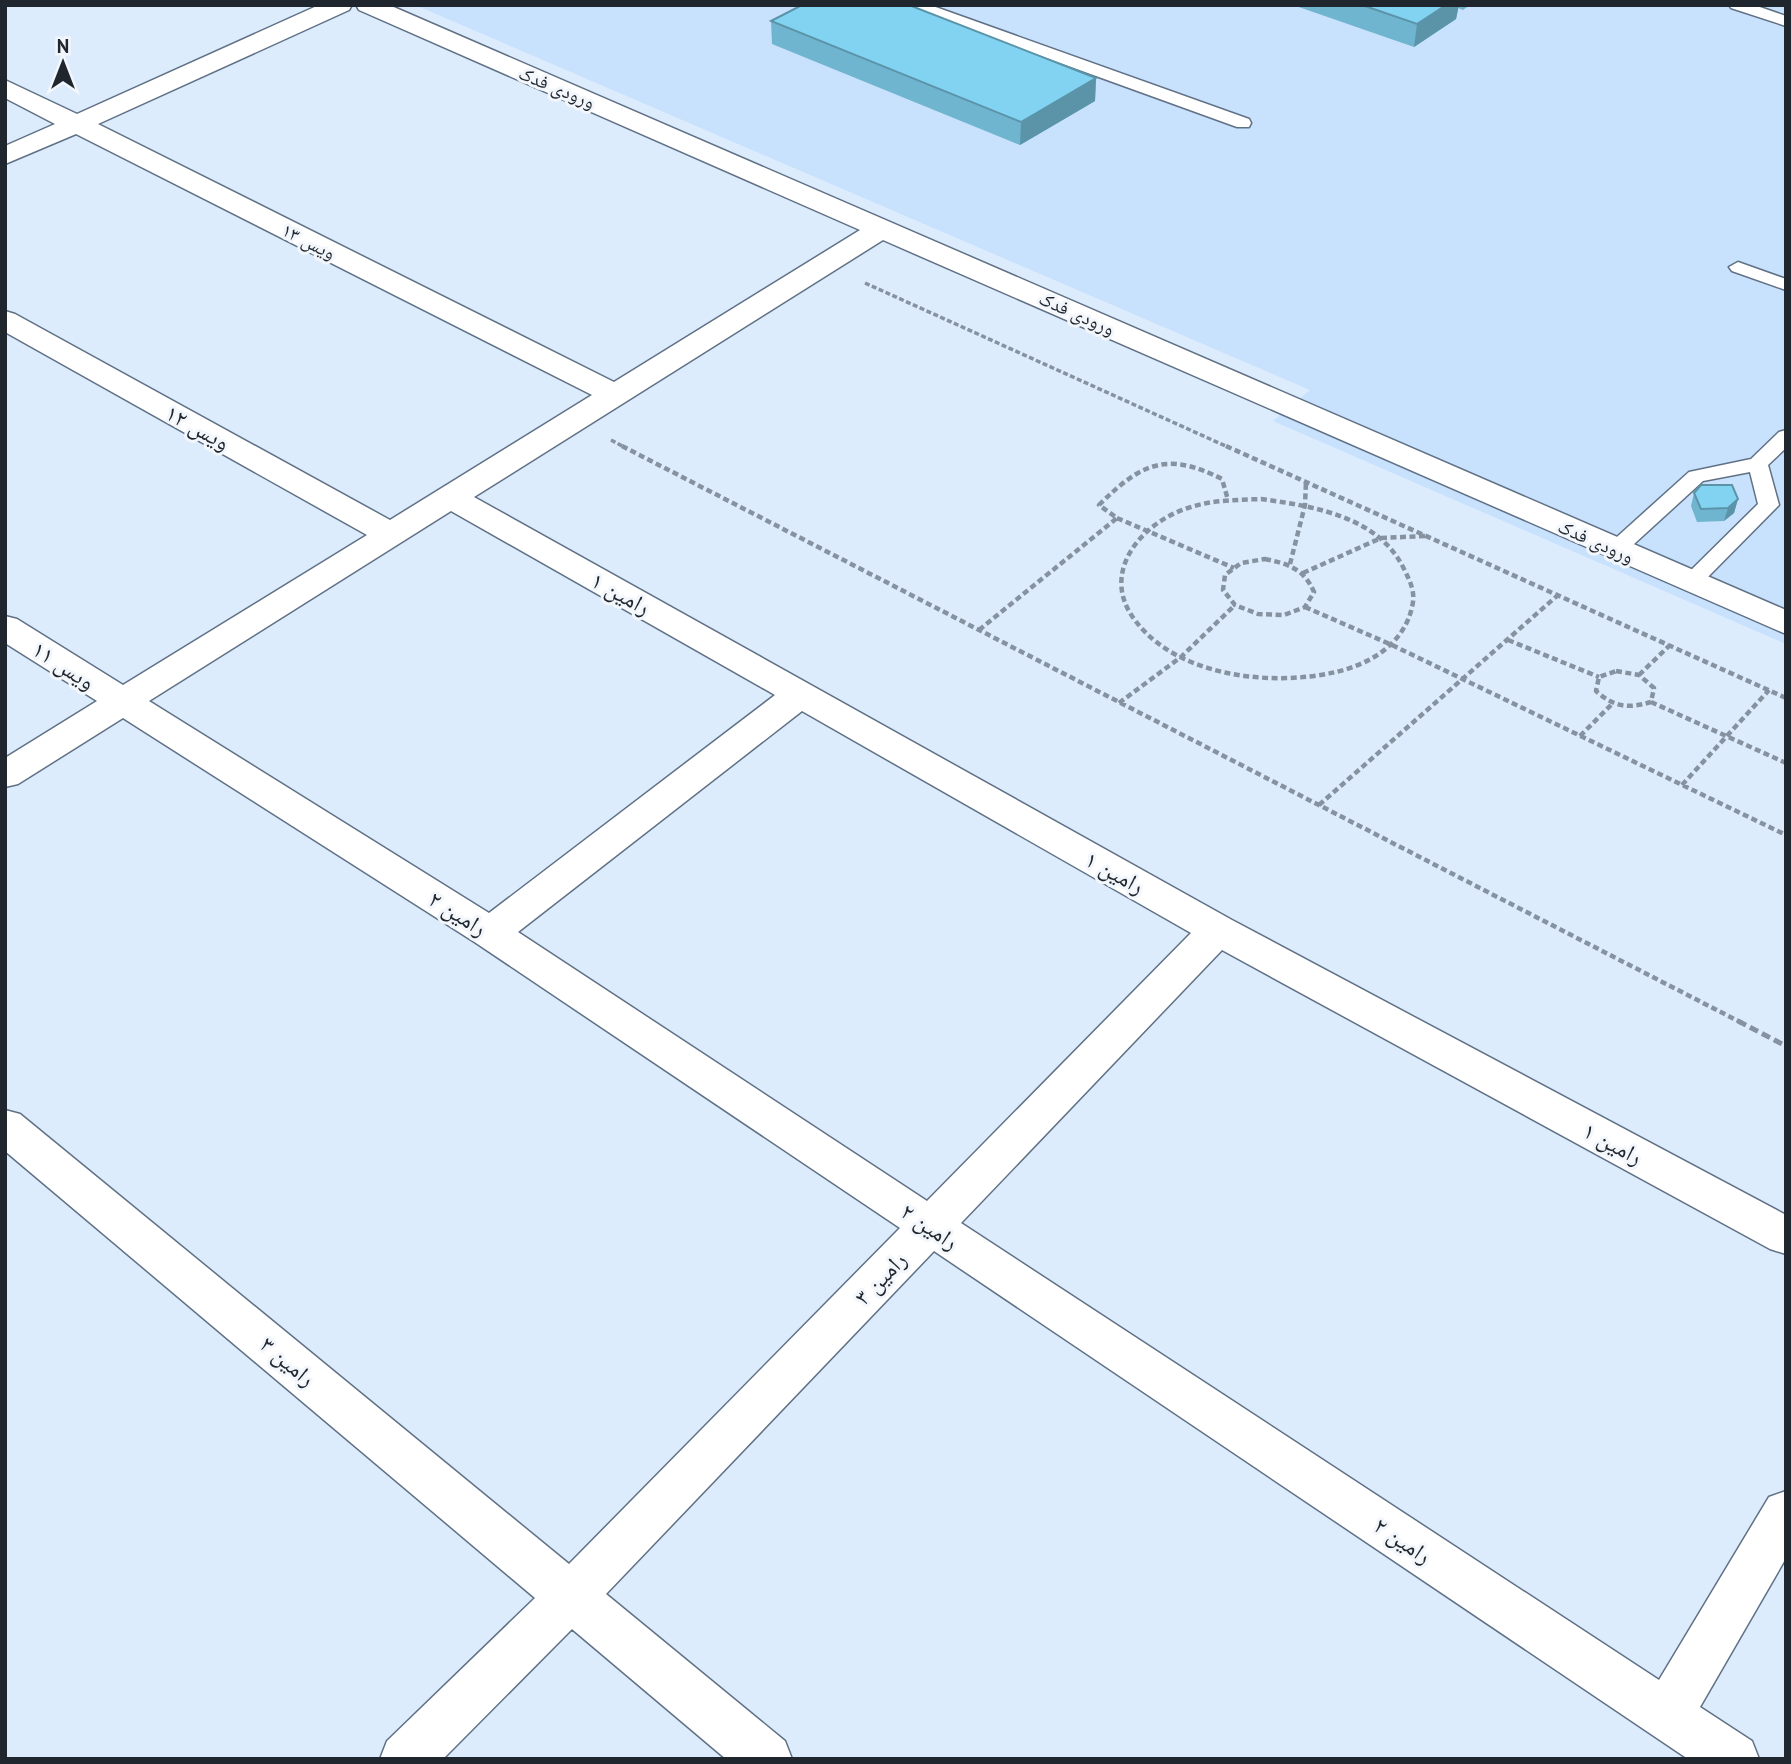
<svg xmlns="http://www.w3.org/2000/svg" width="1791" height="1764" font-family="'PT Sans','Noto Naskh Arabic',sans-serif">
<rect width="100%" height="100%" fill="#dcecfd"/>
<path fill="#c8e1fd" d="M415 5H1786V644L1273 421 1310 390Z"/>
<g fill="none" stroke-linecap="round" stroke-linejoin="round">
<g stroke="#607185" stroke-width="3">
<path id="service" d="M906 5H930L1249 119 1251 123 1249 127H1237L908 8Z
M1729 5H1754L1786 16V26L1731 8Z
M1738 262 1786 279V290L1732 271 1729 267Z
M1786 430V448L1768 465 1779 505 1698 587H1682L1679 582 1758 504 1750 472 1703 481 1622 555H1608L1604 550 1608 545 1689 472 1751 459 1779 432Z"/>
</g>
<g stroke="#607185" stroke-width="3">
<path id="minor" d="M319 5H352L349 10 98 124 614 382 860 230 359 10 356 5H389L1786 610V634L883 240 474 497 1232 920 1786 1215V1254L1770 1249 1222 950 961 1223 1659 1680 1769 1497 1786 1491V1558L1700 1707 1752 1741 1759 1759H1688L934 1251 606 1594 785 1741 792 1759H726L572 1629 443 1759H380L387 1741 535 1598 5 1151V1110L20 1114 569 1564 900 1228 476 943 123 718 18 784 5 787V758L97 701 5 643V616L17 619 123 685 367 535 5 332V311L15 314 390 520 592 395 76 134 5 164V146L55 124 5 98V80L77 114ZM451 511 775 695 489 913 149 701ZM802 711 1191 933 927 1201 518 932Z"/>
</g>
<path stroke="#86929f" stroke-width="3.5" stroke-dasharray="5 2.5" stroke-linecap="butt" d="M865 283 1230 448
M611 440 626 448"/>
<path stroke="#86929f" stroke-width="4.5" stroke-dasharray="6 3.5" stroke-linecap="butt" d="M622 446 1742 1023
M1226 446 1786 698
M1261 499C1312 506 1377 516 1403 567 1410 581 1416 592 1412 607 1404 644 1370 664 1336 672 1271 687 1173 677 1132 616 1101 570 1143 522 1188 508 1211 500 1236 500 1261 499Z
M1117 518 1234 568
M1265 559C1289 564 1304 569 1314 592L1305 607 1284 615 1258 614 1235 605 1223 590 1225 575 1241 563Z
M1290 564 1305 505 1306 481
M1303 573 1381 538 1425 536
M1305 607 1392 645 1786 835
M979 630 1117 518 1099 505C1141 463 1167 451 1222 479L1228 500
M1508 640 1599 677
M1616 671 1639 675 1654 688 1651 702C1628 709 1614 707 1596 691L1599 677Z
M1639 675 1670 645
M1651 702 1786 763
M1119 703 1181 657 1235 605
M1580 736 1611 705
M1682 785 1769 690
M1319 805 1558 595"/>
<path stroke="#86929f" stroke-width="5" stroke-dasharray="9 4.5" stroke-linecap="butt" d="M1738 1021 1786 1046"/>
<use href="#service" fill="#fff" fill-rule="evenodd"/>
<use href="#minor" fill="#fff" fill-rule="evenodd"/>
</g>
<path fill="#70b5cf" d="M1293 5H1470L1463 10 1458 8 1456 19 1414 47Z
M771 21 1096 78 1095 101 1020 145 772 44Z
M1694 493 1738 499 1734 513 1724 521 1697 522 1691 506Z"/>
<path fill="#5b94a9" d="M1446 5H1459L1456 19 1414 47 1417 24Z
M1096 78 1095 101 1020 145 1021 122Z
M1738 499 1734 513 1724 521 1728 508Z"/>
<path fill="#82d3f1" stroke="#5b94a9" stroke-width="2" d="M802 5H909L1096 78 1021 122 771 21Z
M1362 5H1446L1417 24Z
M1701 485H1732L1738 499 1728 508 1701 509 1694 493Z"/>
<g text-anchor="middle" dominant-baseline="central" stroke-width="6" stroke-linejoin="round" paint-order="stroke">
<g font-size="19" fill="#1f262e" stroke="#f3f7fc">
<text transform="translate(557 87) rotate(23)">ورودی فدک</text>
<text transform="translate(309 241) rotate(27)">ویس ۱۳</text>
<text transform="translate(1077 313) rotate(24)">ورودی فدک</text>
<text transform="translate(1596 541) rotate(24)">ورودی فدک</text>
</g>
<g font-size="23" fill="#1f262e" stroke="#f3f7fc">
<text transform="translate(198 427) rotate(29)">ویس ۱۲</text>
<text transform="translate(621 593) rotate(29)">رامین ۱</text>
<text transform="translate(64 665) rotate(33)">ویس ۱۱</text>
<text transform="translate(1115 872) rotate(29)">رامین ۱</text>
<text transform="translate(458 913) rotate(32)">رامین ۲</text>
<text transform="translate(1613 1143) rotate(28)">رامین ۱</text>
<text transform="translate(930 1226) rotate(34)">رامین ۲</text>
<text transform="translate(880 1278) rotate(-46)">رامین ۳</text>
<text transform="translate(288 1361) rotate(40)">رامین ۳</text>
<text transform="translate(1403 1540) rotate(34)">رامین ۲</text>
</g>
</g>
<rect width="1791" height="1764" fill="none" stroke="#1f262e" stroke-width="14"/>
<g transform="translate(63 63)" stroke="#f3f7fc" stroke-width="5" paint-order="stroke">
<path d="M0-5L12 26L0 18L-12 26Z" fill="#1f262e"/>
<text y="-10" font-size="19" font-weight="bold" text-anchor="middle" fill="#1f262e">N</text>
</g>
</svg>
